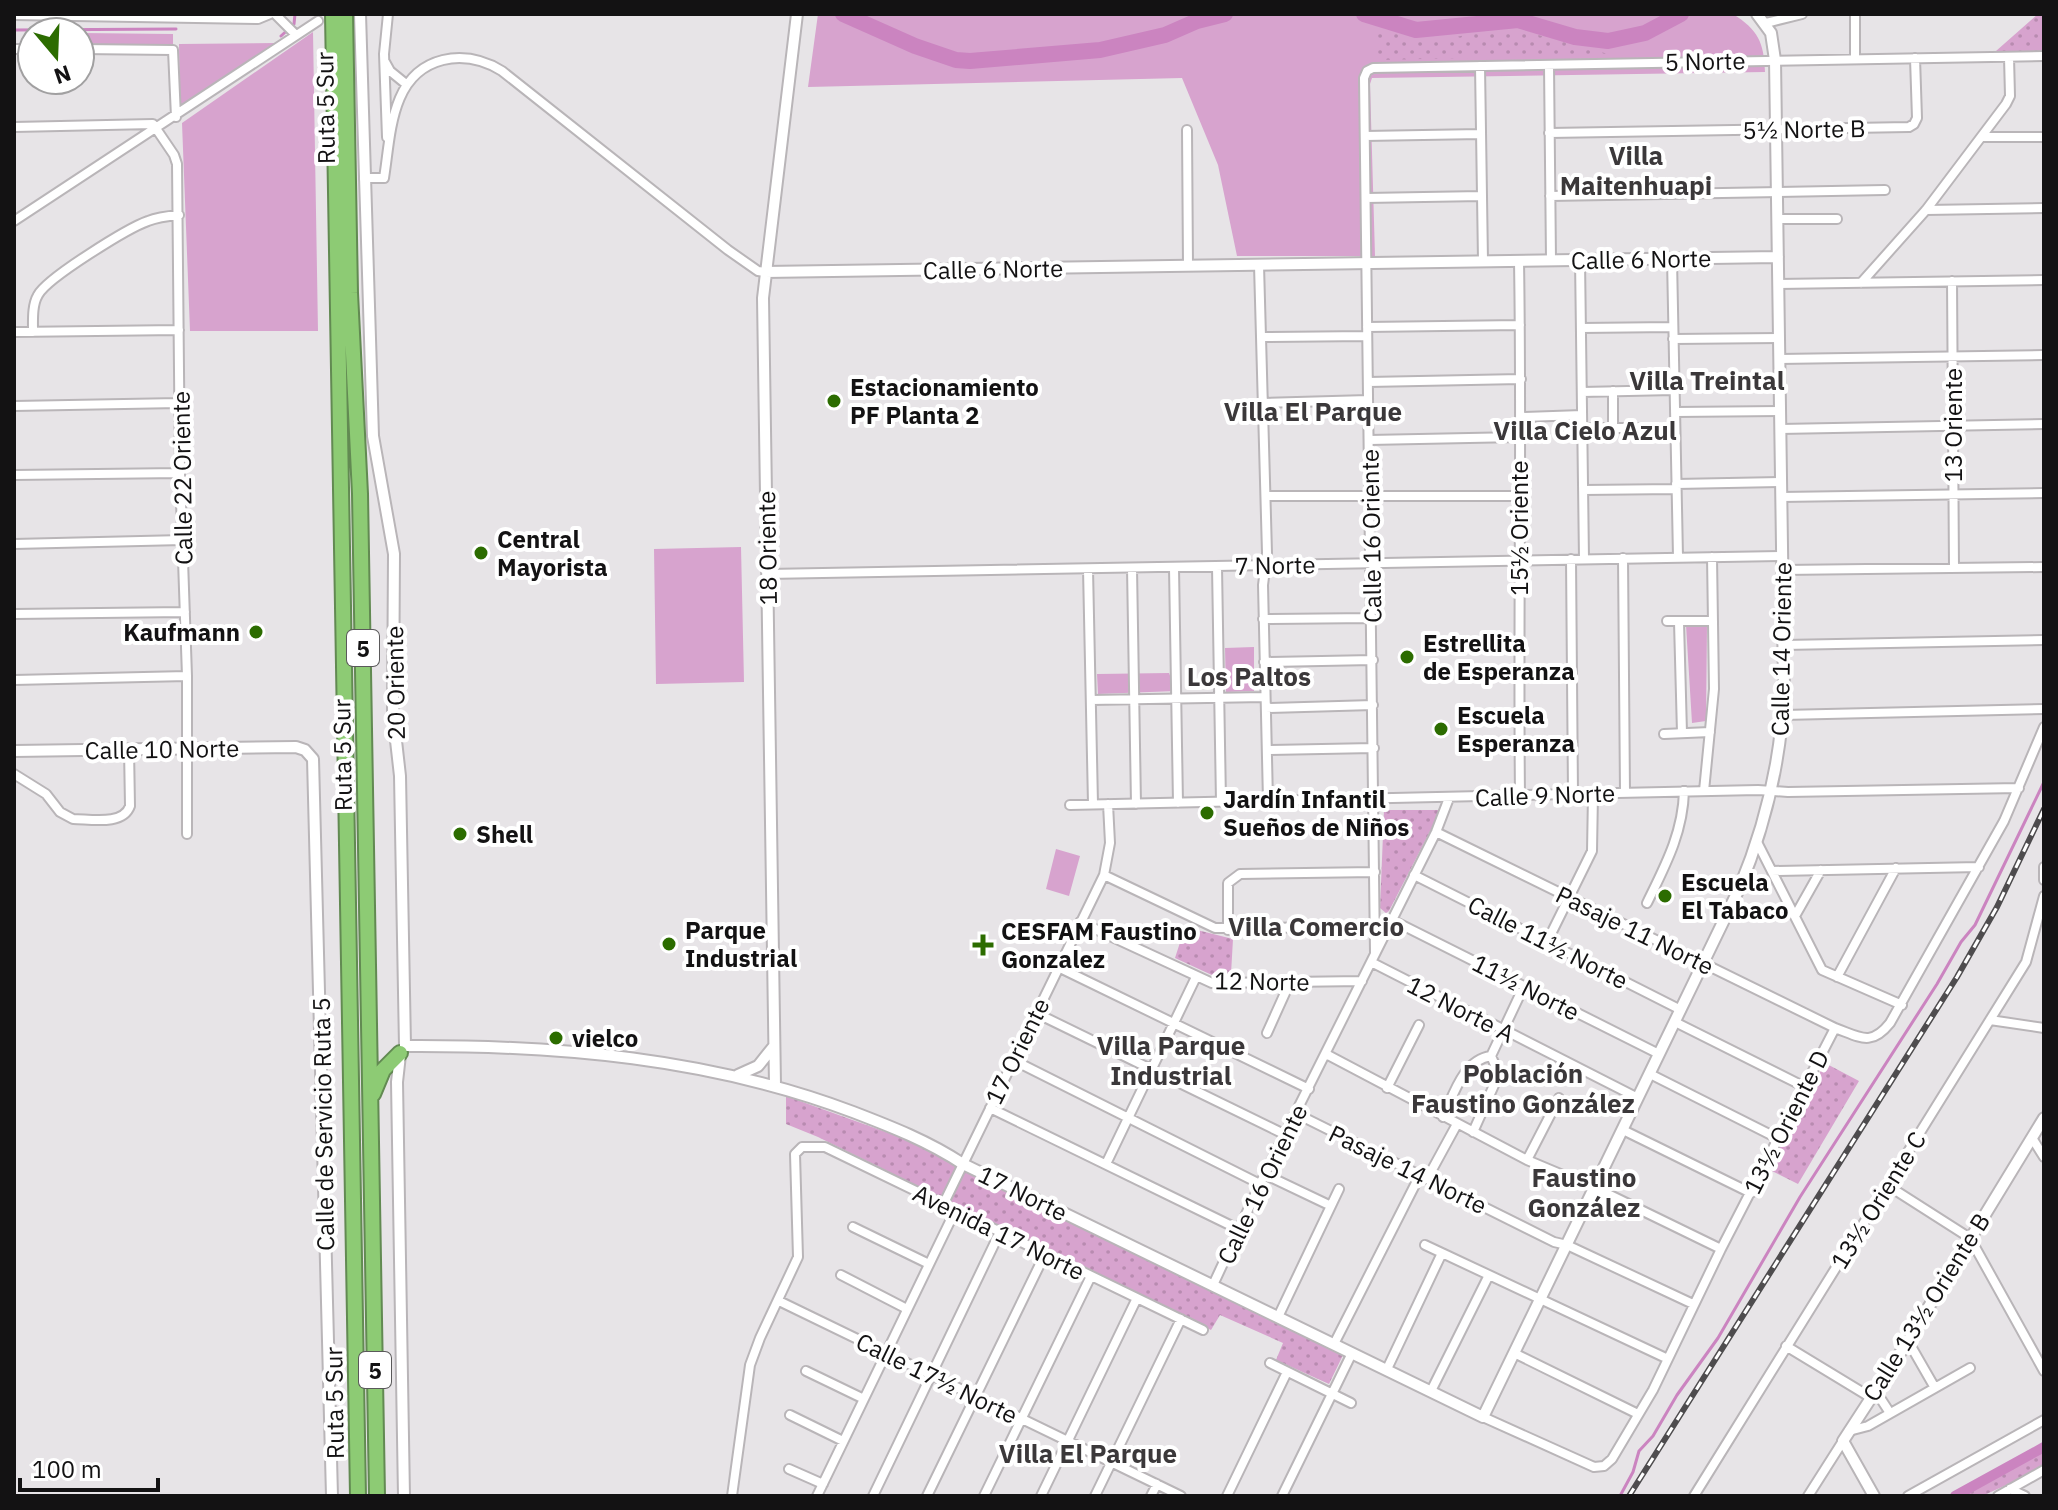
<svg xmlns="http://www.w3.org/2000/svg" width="2058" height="1510" font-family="'IBM Plex Sans',sans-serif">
<defs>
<pattern id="park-dots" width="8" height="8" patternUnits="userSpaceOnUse" patternTransform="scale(2)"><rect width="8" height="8" fill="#d7a3ce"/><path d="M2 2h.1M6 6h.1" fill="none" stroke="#b88bb0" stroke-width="1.8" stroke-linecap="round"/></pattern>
</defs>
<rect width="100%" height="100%" fill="#e7e4e7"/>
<path fill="#d7a3ce" d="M818 14H1733C1758 30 1764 42 1765 72L1372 78 1370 84 1375 256H1237L1218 165 1182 78 808 87Z
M313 32 318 331H190L182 123Z
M80 33 173 34V45L80 46Z
M277 43 180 108 179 44Z
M741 547 744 682 656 684 654 549Z
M1686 625H1707L1706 721 1692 723Z
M1254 647V691L1226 692 1225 648Z
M1169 673 1176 691 1098 694 1097 674Z
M1056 849 1080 856 1069 896 1046 889Z"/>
<path fill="url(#park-dots)" d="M2038 14H2044V51H1996Z
M1376 27 1408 38H1450L1488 31 1527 32 1612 55 1378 60Z
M1384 810H1441L1389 911 1386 913 1380 908Z
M1185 927 1233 939 1231 974 1214 976 1175 958Z
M1825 1063 1859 1081 1798 1184 1768 1169Z
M786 1096 922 1145 1343 1355 1329 1384 1276 1360 1283 1343 1220 1315 1211 1330 818 1137 786 1124Z
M2044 1448V1468L1982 1496H1957Z"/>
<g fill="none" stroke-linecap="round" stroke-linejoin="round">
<path stroke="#cb84c0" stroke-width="3" d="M14 30 176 29
M281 36 294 24 295 14
M1620 1496 1633 1472 1639 1451 1653 1436 1677 1395 1718 1338 1800 1197 1937 984 1961 942 1975 925 2044 782"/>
<path stroke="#cb84c0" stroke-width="10" d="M1955 1496 2044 1447"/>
<path stroke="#cb84c0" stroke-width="16" d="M843 14 915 46 956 60 970 61 1100 50 1165 35 1197 21 1225 14
M1364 14 1416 30 1518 20 1575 37 1608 41 1645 33 1681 14"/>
<g stroke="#b9b5b8" stroke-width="12">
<path id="minor" d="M275 14 296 35
M14 15 258 19 270 14
M1766 23 1802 14
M14 49H32
M80 49 173 50 176 117
M1855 59V14
M385 62 390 71 406 84
M1549 65 1551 260
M1480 66 1483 261
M14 127 153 124 174 155 177 164 180 473 187 676V834
M1187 130 1188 266
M1549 133 1909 127 1914 124 1917 118 1915 58
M1365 136 1481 134
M387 137 384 54 388 14
M1983 137H2044
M364 178H384C391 135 390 73 443 60 465 55 484 60 502 71L728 250 758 271 765 272
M1550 196 1885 190
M1366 198 1482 196
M1926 210 2044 208
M1777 219H1837
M14 221 318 21
M1672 259 1678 557
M1580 260 1584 559
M1519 261C1522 439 1518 617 1520 796
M1259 265 1267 553 1263 585 1268 801
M1952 281 1954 568
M1861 283 1926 210 2006 104 2010 96 2009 57
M1778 284 2044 280
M1367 327 1520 325
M1581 328 1673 327
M14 332 179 330
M33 332C33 320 32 305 38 295 47 278 128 228 148 221 158 217 168 216 179 215
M1261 337 1367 336
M1673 339 1779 338
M1779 359 2044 355
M1368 382 1521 379
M1613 391V428
M1582 392 1674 390
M1263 403 1368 400
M14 406 179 403
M1675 412 1780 411
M1521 417 1582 415
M1582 428H1675
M1780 429 2044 424
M1369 440 1519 437
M14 475 180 473
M1676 484 1781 482
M1583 490 1676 489
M1266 496H1519
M1781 497 2044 493
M14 544 183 540
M1623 558 1625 793
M1571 559 1573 794
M1217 567 1221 802
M1132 568 1136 804
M1174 568 1178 803
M1088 569 1093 804
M1783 570 2044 567
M767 574 1782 556
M14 614 185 612
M1263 619 1372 618
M1667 621H1713
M1679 622 1682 733
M1784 645 2044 640
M1264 662 1373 660
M14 680 187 676
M1091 700 1265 697
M1266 708 1373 705
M1783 715 2044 709
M1664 734 1710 732
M1267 750 1374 748
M14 774 46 794 60 812 73 819C90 819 123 826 130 806L129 749
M1704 791 1714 689 1712 557
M1070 805 1758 790 1788 792 2019 788
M1436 832 1835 1028
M1757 842 1822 970 1902 1005
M2044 867V880
M1772 871 1979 867
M1104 875 1215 928 1375 927
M1414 875 1681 1010
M1647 903C1665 866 1683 833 1684 791
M1795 916 1821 870
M1392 920 1659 1054
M1080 922 1212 983 1362 981
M1228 930V883L1240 874 1375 872
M1547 942 1592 851 1593 794
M1375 953 1364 78 1367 71 1373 68 2044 56
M1371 962 1638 1098
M1058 967 1309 1089
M1837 977 1896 868
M1036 1013 1286 1135
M1990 1020 2044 1028
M1675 1022 1805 1087
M1267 1033 1290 982
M1326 1054 1527 1160 1608 1194 1721 1249
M1491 1056 1524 986
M1013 1060 1260 1184
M1650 1074 1779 1139
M1387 1088 1419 1025
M990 1108 1240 1230
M1297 1114 1554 1242 1567 1245 1693 1304
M1443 1117C1454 1094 1463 1060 1491 1056
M1623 1130 1751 1193
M1473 1132 1499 1074 1491 1056
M2032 1138 2044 1157
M1527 1160 1559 1098
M1106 1164 1196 977
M1266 1175 1329 1205
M1427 1179 1457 1124
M1887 1185 1970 1238 2044 1371
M943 1205 1104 875 1110 843 1108 804
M853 1227 929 1264
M1425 1245 1668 1359
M841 1275 907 1309
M1213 1285 1260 1184 1436 832 1449 798
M779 1301 1181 1496
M1278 1317 1339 1189
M1908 1341 1935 1388
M1334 1344 1420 1175
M1786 1346 1870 1397
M1514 1353 1638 1414
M1270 1363 1351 1403
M1387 1369 1442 1253
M806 1371 864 1399
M1875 1390 1890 1413
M1431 1391 1489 1275
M790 1415 843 1441
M1483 1417 1594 1467 1604 1466 1612 1459 1653 1390 1721 1249 1835 1028C1860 1037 1871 1047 1890 1023L2004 821 2044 727
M1849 1431 1868 1426 1970 1368
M789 1469 823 1484
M2010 1489 2025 1496
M732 1496 750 1365 760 1338 798 1257 795 1154 802 1147H825L1203 1330
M817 1496 955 1211
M873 1496 1000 1232
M927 1496 1045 1254
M984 1496 1091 1276
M1041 1496 1137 1298
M1095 1496 1181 1319
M1151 1496 1157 1484
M1227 1496 1287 1372
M1282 1496 1352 1353
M1694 1496 2026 962 2044 896
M1808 1496 1843 1441
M1908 1496 2044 1420
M1998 1496 2044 1470"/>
</g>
<g stroke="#b9b5b8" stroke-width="14">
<path id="tertiary" d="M360 14 373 436 394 554 393 714 400 776 405 1046
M765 272 1778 257
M14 751 296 747 305 750 313 759 332 1496
M405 1046C558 1045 710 1058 853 1112 892 1127 928 1141 963 1164L1483 1417 1739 889C1766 824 1782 757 1784 686L1775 60 1771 33 1757 14
M400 1055 397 1082 404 1496
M738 1075 758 1066 774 1046
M775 1085 763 298 797 14
M1874 1496 1843 1441 1908 1341 2044 1118"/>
</g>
<g stroke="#628a52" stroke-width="18">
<path id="motorway" d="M333 14 358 1496
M345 14 350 293 360 494 377 1496
M373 1094 383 1070 400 1053"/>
</g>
<use href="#minor" stroke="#fff" stroke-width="8"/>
<use href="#tertiary" stroke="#fff" stroke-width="10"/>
<use href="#motorway" stroke="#8dcb74" stroke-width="14"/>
<g stroke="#4e4c4e" stroke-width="6">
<path id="rail" d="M1629 1496 1957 977 1997 907 2044 809"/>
</g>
<use href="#rail" stroke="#fff" stroke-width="3" stroke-dasharray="9" stroke-linecap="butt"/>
</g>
<g fill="#2c6c00" stroke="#fff" stroke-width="3">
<circle cx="834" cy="401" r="8"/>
<circle cx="481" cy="553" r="8"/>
<circle cx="256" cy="632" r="8"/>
<circle cx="1407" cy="657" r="8"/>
<circle cx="1441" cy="729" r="8"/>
<circle cx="1207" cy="813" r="8"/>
<circle cx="460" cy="834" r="8"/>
<circle cx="1665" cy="896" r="8"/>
<circle cx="669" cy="944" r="8"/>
<path d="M979 933h8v8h8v8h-8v8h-8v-8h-8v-8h8z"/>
<circle cx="556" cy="1038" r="8"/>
</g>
<g text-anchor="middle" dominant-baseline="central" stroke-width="8" stroke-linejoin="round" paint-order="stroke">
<g fill="#fff" stroke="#5a595a" stroke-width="2">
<rect x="347" y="630" width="32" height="36" rx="6"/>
<rect x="359" y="1352" width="32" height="36" rx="6"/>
</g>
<g font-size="22" font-weight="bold" fill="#131213">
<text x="363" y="648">5</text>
<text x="375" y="1370">5</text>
</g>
<g font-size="24" fill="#131213" stroke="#fff">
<text transform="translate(1705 61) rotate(-1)">5 Norte</text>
<text transform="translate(325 108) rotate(-91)">Ruta 5 Sur</text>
<text transform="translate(1804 129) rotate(-1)">5½ Norte B</text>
<text transform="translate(1641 259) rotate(-1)">Calle 6 Norte</text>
<text transform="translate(993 269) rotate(-1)">Calle 6 Norte</text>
<text transform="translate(1953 425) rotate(-90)">13 Oriente</text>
<text transform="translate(182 478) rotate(-91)">Calle 22 Oriente</text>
<text transform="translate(1519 528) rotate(-90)">15½ Oriente</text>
<text transform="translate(1371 536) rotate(-91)">Calle 16 Oriente</text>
<text transform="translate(767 548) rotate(-91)">18 Oriente</text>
<text transform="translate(1275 565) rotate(-1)">7 Norte</text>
<text transform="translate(1781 649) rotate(-89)">Calle 14 Oriente</text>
<text transform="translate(395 683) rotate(-91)">20 Oriente</text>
<text transform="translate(162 749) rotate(-1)">Calle 10 Norte</text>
<text transform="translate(342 755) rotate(-91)">Ruta 5 Sur</text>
<text transform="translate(1545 795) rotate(-2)">Calle 9 Norte</text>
<text transform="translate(1635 930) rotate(26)">Pasaje 11 Norte</text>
<text transform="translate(1548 942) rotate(27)">Calle 11½ Norte</text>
<text transform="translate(1262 981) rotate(1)">12 Norte</text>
<text transform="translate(1526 987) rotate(27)">11½ Norte</text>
<text transform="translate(1461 1009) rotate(27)">12 Norte A</text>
<text transform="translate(1017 1051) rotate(-64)">17 Oriente</text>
<text transform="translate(1786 1122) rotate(-63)">13½ Oriente D</text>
<text transform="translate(323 1124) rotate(-91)">Calle de Servicio Ruta 5</text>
<text transform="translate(1408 1169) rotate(26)">Pasaje 14 Norte</text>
<text transform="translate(1262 1184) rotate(-64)">Calle 16 Oriente</text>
<text transform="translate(1023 1193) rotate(26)">17 Norte</text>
<text transform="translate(1878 1200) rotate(-58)">13½ Oriente C</text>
<text transform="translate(999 1232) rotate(26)">Avenida 17 Norte</text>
<text transform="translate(1926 1307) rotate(-58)">Calle 13½ Oriente B</text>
<text transform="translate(937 1378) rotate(26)">Calle 17½ Norte</text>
<text transform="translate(334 1403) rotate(-91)">Ruta 5 Sur</text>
</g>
<g font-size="24" font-weight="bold" fill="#131213" stroke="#fff" text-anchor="start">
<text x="850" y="387">Estacionamiento<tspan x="850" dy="28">PF Planta 2</tspan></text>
<text x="497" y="539">Central<tspan x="497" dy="28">Mayorista</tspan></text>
<text x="240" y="632" text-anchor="end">Kaufmann</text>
<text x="1423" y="643">Estrellita<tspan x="1423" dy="28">de Esperanza</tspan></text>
<text x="1457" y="715">Escuela<tspan x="1457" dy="28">Esperanza</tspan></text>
<text x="1223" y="799">Jardín Infantil<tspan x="1223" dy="28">Sueños de Niños</tspan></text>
<text x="476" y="834">Shell</text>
<text x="1681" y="882">Escuela<tspan x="1681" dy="28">El Tabaco</tspan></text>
<text x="685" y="930">Parque<tspan x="685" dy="28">Industrial</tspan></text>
<text x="1001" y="931">CESFAM Faustino<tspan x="1001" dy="28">Gonzalez</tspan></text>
<text x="572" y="1038">vielco</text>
</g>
<g font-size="26" font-weight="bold" fill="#3b383a" stroke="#fff">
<text x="1636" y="155">Villa<tspan x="1636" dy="30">Maitenhuapi</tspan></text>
<text x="1707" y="380">Villa Treintal</text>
<text x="1313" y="411">Villa El Parque</text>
<text x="1585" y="430">Villa Cielo Azul</text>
<text x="1249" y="676">Los Paltos</text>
<text x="1316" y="926">Villa Comercio</text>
<text x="1171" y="1045">Villa Parque<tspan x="1171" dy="30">Industrial</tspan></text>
<text x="1523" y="1073">Población<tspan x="1523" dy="30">Faustino González</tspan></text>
<text x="1584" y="1177">Faustino<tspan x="1584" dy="30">González</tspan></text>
<text x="1088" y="1453">Villa El Parque</text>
</g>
</g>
<rect width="2058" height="1510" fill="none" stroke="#131213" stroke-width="32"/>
<g transform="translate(56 56) rotate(161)"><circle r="38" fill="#ffffff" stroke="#a1a0a1" stroke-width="2"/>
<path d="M0-6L14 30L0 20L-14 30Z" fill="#2c6c00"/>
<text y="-12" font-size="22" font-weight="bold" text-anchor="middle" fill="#131213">N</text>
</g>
<path d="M20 1478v12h138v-12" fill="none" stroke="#131213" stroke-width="4"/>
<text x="32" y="1478" font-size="24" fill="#131213" stroke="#ffffff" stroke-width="6" paint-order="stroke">100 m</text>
</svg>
